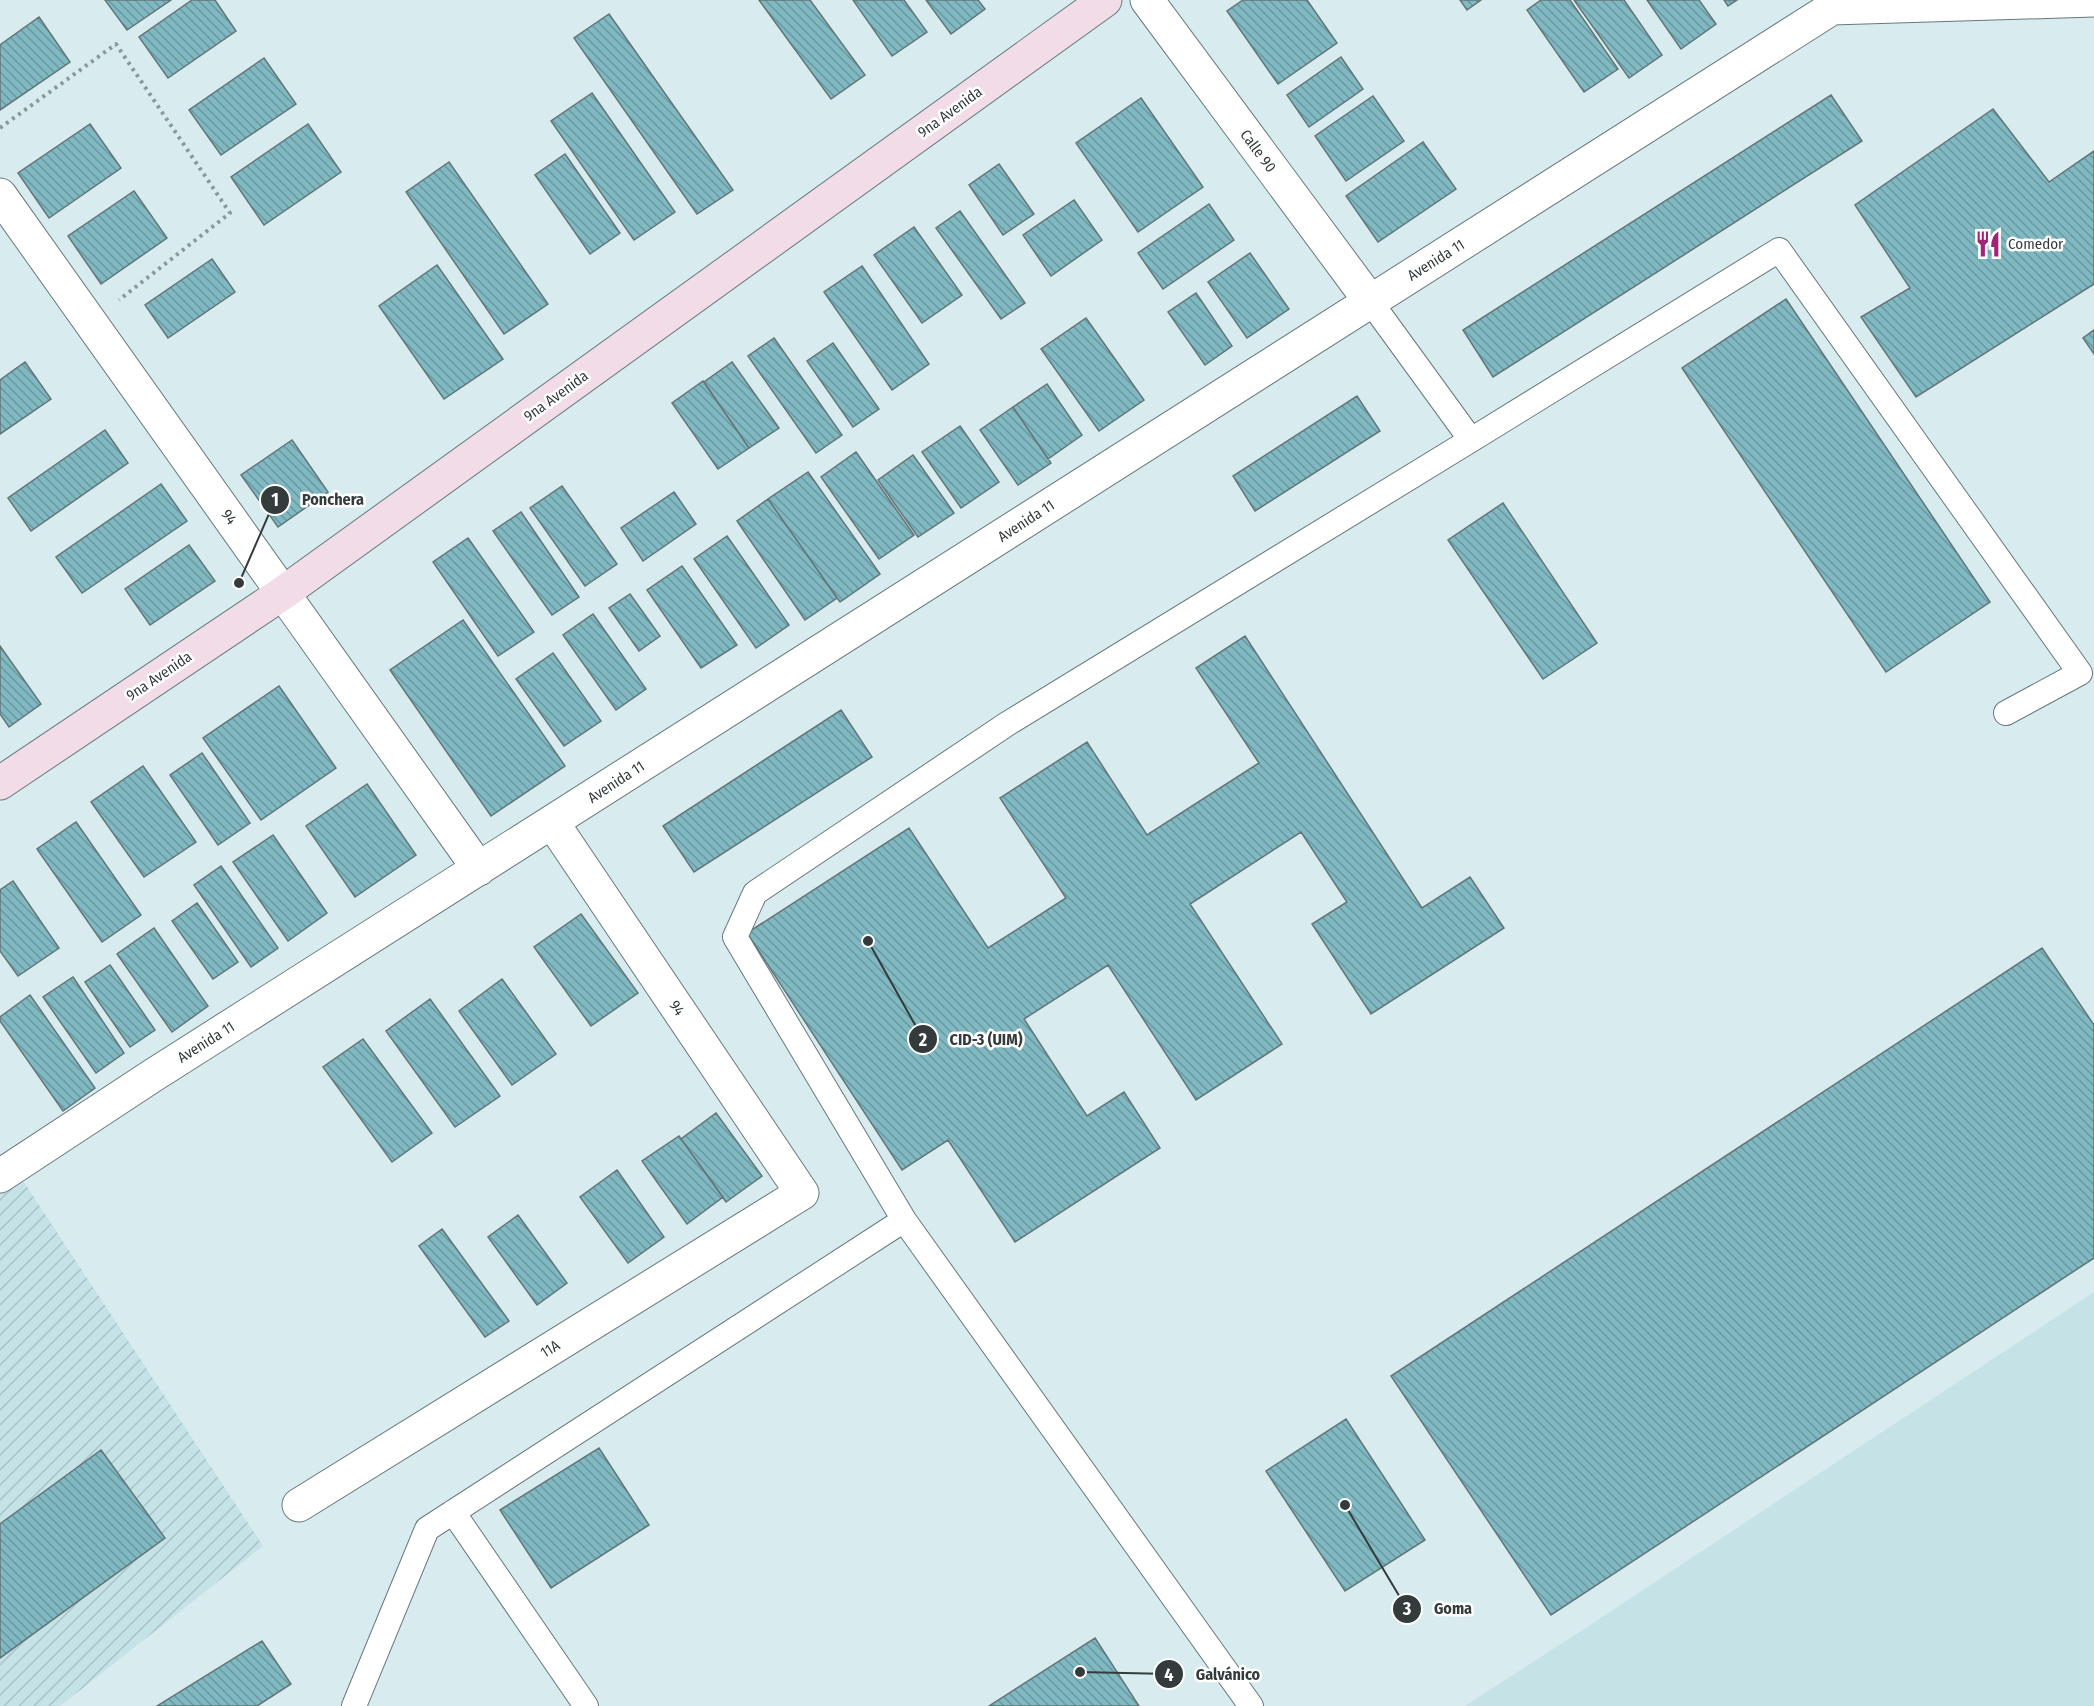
<svg xmlns="http://www.w3.org/2000/svg" width="2094" height="1706" font-family="'Fira Sans Condensed',sans-serif">
<defs>
<pattern id="industrial-furrows" width="10" height="10" patternUnits="userSpaceOnUse" patternTransform="scale(1.5)"><rect width="10" height="10" fill="#c5e2e7"/><path d="M-1 1l2-2M0 10L10 0M9 11l2-2" fill="none" stroke="#aac3c7"/></pattern>
<pattern id="building-back-hatch" width="6" height="6" patternUnits="userSpaceOnUse" patternTransform="scale(1.5)"><rect width="6" height="6" fill="#80b9c2"/><path d="M-1 5l2 2M0 0l6 6M5-1l2 2" fill="none" stroke="#6a989f"/></pattern>
</defs>
<rect width="100%" height="100%" fill="#d8ecef"/>
<path fill="#c5e2e7" d="M2094 1292V1706H1465L1584 1629Z"/>
<path fill="url(#industrial-furrows)" d="M14 1167 263 1546 60 1706H0V1176Z"/>
<path fill="url(#building-back-hatch)" stroke="#637577" stroke-width="1.5" d="M105 0H171L127 30Z
M192 0H215L236 31 168 78 139 37Z
M759 0H810L865 75 831 99Z
M853 0H904L927 32 892 56Z
M926 0H978L985 9 951 34Z
M1243 0H1307L1337 43 1278 84 1227 11Z
M1460 0H1481L1467 10Z
M1541 0H1570L1618 69 1584 92 1527 10Z
M1574 0H1624L1662 55 1629 78Z
M1647 0H1699L1716 24 1681 49Z
M1724 0H1737L1728 6Z
M609 14 733 190 697 214 574 38Z
M39 17 70 62 0 110V45Z
M1341 57 1363 89 1309 127 1287 95Z
M264 58 296 104 221 155 189 110Z
M592 93 675 212 634 240 551 121Z
M1831 95 1862 141 1493 377 1463 330Z
M1373 96 1404 141 1346 181 1315 136Z
M1141 98 1203 187 1138 232 1076 143Z
M1993 109 2049 182 2094 151V284L1916 397 1861 317 1910 288 1855 205Z
M90 124 121 168 49 218 18 173Z
M308 124 341 172 264 225 231 177Z
M1423 142 1456 189 1378 242 1346 196Z
M565 154 620 233 590 254 535 175Z
M449 162 548 304 504 334 406 192Z
M999 164 1034 214 1003 235 969 185Z
M134 191 167 238 101 284 68 236Z
M1074 200 1102 240 1051 276 1023 235Z
M1209 204 1234 240 1163 289 1138 253Z
M960 211 1025 303 1001 319 936 228Z
M914 227 962 295 922 323 874 255Z
M1250 253 1289 309 1247 338 1208 282Z
M212 259 235 292 168 338 145 305Z
M437 265 503 359 444 399 379 306Z
M862 266 929 364 892 390 824 292Z
M1196 293 1232 346 1205 365 1168 312Z
M1786 299 1990 602 1886 672 1682 368Z
M1086 318 1144 400 1099 431 1041 349Z
M2094 330V354L2083 338Z
M774 338 842 435 816 453 748 356Z
M833 343 879 409 853 427 807 361Z
M25 362 51 399 0 434V380Z
M732 362 779 428 749 448 704 382Z
M703 381 749 448 718 469 672 403Z
M1047 384 1082 435 1048 459 1013 407Z
M1357 396 1380 431 1255 511 1233 476Z
M1013 407 1051 463 1018 485 980 430Z
M960 426 999 482 961 508 922 452Z
M105 430 128 463 31 531 8 498Z
M292 440 328 492 278 527 241 475Z
M856 452 914 535 879 559 821 477Z
M913 455 954 513 918 537 878 480Z
M808 472 880 574 840 602 768 499Z
M161 484 187 521 82 593 56 557Z
M562 486 617 564 585 586 530 508Z
M674 492 696 524 643 561 621 528Z
M768 499 837 598 805 620 737 521Z
M1503 503 1597 643 1543 679 1448 540Z
M521 512 579 597 552 615 493 531Z
M727 536 789 625 756 648 694 559Z
M468 538 534 632 498 656 433 562Z
M189 545 215 581 150 625 125 589Z
M682 566 737 645 701 668 647 590Z
M630 594 660 636 639 651 609 608Z
M593 614 646 689 616 710 563 635Z
M463 620 565 766 491 816 390 670Z
M1245 636 1422 908 1470 877 1504 928 1371 1014 1312 924 1347 902 1301 832 1190 904 1282 1044 1196 1100 1108 965 1024 1019 1087 1116 1124 1092 1160 1148 1015 1242 948 1140 902 1170 747 933 909 828 988 948 1066 898 1000 798 1087 742 1147 835 1259 763 1196 668Z
M0 646 41 704 9 727 0 714Z
M553 653 601 721 564 746 516 679Z
M279 686 336 768 261 820 203 738Z
M841 710 872 757 694 872 663 826Z
M202 753 250 823 218 845 170 775Z
M143 766 196 842 144 877 91 802Z
M367 784 416 855 355 897 306 826Z
M76 822 141 915 102 942 37 849Z
M273 835 327 913 288 941 233 862Z
M221 866 278 948 251 967 194 885Z
M13 881 59 948 18 976 0 951V890Z
M197 903 238 962 213 979 172 921Z
M581 914 638 993 591 1026 534 947Z
M154 928 208 1006 172 1032 117 954Z
M2042 948 2094 1025V1258L1551 1615 1391 1376Z
M110 965 155 1030 130 1047 85 982Z
M73 977 124 1053 96 1073 43 997Z
M502 979 556 1054 512 1085 459 1011Z
M30 995 95 1088 63 1111 0 1021V1017Z
M430 999 500 1096 455 1127 386 1031Z
M363 1039 432 1133 392 1162 323 1067Z
M716 1113 762 1176 726 1202 681 1139Z
M679 1136 723 1197 687 1224 642 1161Z
M617 1170 664 1237 628 1263 580 1197Z
M518 1215 567 1283 537 1305 488 1237Z
M442 1229 509 1321 485 1337 419 1246Z
M1346 1419 1425 1540 1345 1591 1266 1471Z
M599 1448 649 1525 551 1588 500 1510Z
M101 1450 165 1538 0 1658V1524Z
M1095 1638 1139 1706H989Z
M262 1641 291 1684 257 1706H157Z"/>
<g fill="none" stroke-linecap="round" stroke-linejoin="round">
<g stroke="#67797c" stroke-width="26">
<path id="lane" d="M1471 440 1779 250 2080 673 2006 713
M904 1220 1251 1706
M453 1512 586 1706
M354 1706 427 1529 904 1220 735 937 755 893 1007 724 1471 440 1370 301"/>
</g>
<g stroke="#67797c" stroke-width="35">
<path id="street" d="M1147 0 1370 301
M0 195 479 869
M0 1176 152 1076 1832 8 2094 0
M299 1505 802 1193 552 822"/>
</g>
<g stroke="#67797c" stroke-width="35">
<path id="secondary" d="M0 783 283 593 1105 0"/>
</g>
<path stroke="#8b989b" stroke-width="4" stroke-dasharray="3 4.5" stroke-linecap="butt" d="M0 128 116 44 230 213 119 300"/>
<use href="#lane" stroke="#fff" stroke-width="24"/>
<use href="#street" stroke="#fff" stroke-width="33"/>
<use href="#secondary" stroke="#f1dce8" stroke-width="33"/>
</g>
<defs>
<g id="restaurant-bare" transform="scale(2.07)"><path d="M-5-6h1v4h1v-4h1v4h1v-4h1v5L-1.5 .5V6h-2V.5L-5-1ZM5-6V6H3V1.5H1.5Q1.5-4 5-6Z" fill="#a12478" stroke="#fff" stroke-width="2.5" paint-order="stroke"/></g>
</defs>
<g fill-rule="evenodd">
<use href="#restaurant-bare" x="1988" y="244"/>
</g>
<g text-anchor="middle" dominant-baseline="central" stroke-width="5" stroke-linejoin="round" paint-order="stroke">
<g font-size="15" fill="#343b3d" stroke="#fff">
<text transform="translate(950 112) rotate(-36)">9na Avenida</text>
<text transform="translate(1258 151) rotate(53)">Calle 90</text>
<text transform="translate(1436 260) rotate(-32)">Avenida 11</text>
<text transform="translate(556 396) rotate(-36)">9na Avenida</text>
<text transform="translate(229 517) rotate(55)">94</text>
<text transform="translate(1026 521) rotate(-33)">Avenida 11</text>
<text transform="translate(159 676) rotate(-34)">9na Avenida</text>
<text transform="translate(616 782) rotate(-33)">Avenida 11</text>
<text transform="translate(677 1008) rotate(56)">94</text>
<text transform="translate(206 1042) rotate(-32)">Avenida 11</text>
<text transform="translate(550 1349) rotate(-32)">11A</text>
</g>
<g font-size="15" fill="#343b3d" stroke="#fff" text-anchor="start">
<text x="2008" y="244">Comedor</text>
</g>
</g>
<path fill="none" stroke="#343b3d" stroke-width="2" d="M239 583L275 500M868 941L923 1039M1345 1505L1407 1609M1080 1672L1169 1674"/>
<g fill="#343b3d" stroke="#fff" stroke-width="2">
<circle cx="239" cy="583" r="6"/>
<circle cx="868" cy="941" r="6"/>
<circle cx="1345" cy="1505" r="6"/>
<circle cx="1080" cy="1672" r="6"/>
<circle cx="275" cy="500" r="15"/>
<circle cx="923" cy="1039" r="15"/>
<circle cx="1407" cy="1609" r="15"/>
<circle cx="1169" cy="1674" r="15"/>
</g>
<g font-size="18" text-anchor="middle" font-weight="bold" fill="#fff">
<text x="275" y="506">1</text>
<text x="923" y="1046">2</text>
<text x="1407" y="1615">3</text>
<text x="1169" y="1681">4</text>
</g>
<g font-size="16" text-anchor="middle" font-weight="bold" fill="#343b3d" stroke="#fff" stroke-width="5" stroke-linejoin="round" paint-order="stroke">
<text x="333" y="505">Ponchera</text>
<text x="986" y="1045">CID-3 (UIM)</text>
<text x="1453" y="1614">Goma</text>
<text x="1228" y="1680">Galvánico</text>
</g>
</svg>
